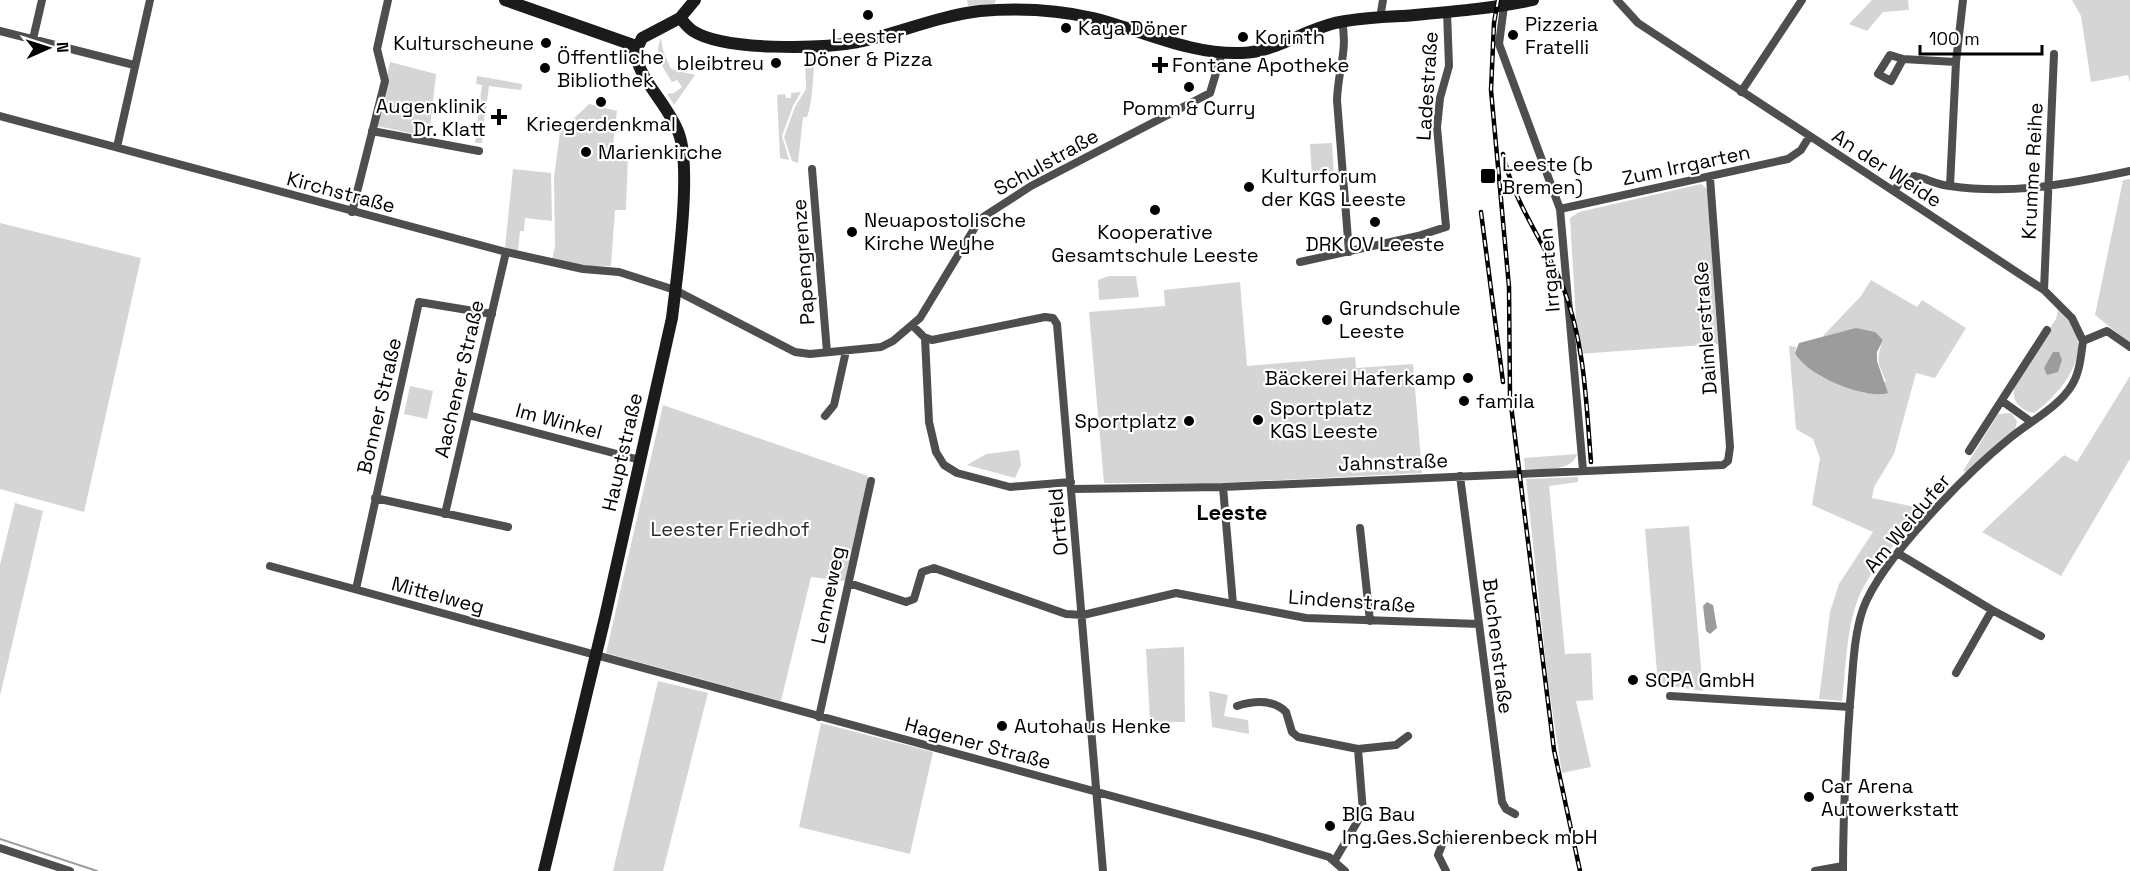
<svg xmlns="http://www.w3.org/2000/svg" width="2130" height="871" font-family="'Space Grotesk',sans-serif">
<rect width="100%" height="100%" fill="#fff"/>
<path fill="#d5d5d5" d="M967 0H996L994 5 968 6Z
M1872 0H1908L1909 10 1883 12 1867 31 1849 24Z
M2072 0H2130V83L2128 75 2091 82 2081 16Z
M661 38 663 51 671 69 695 75 674 105 667 94 674 93 682 87 677 80 672 82C663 67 653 56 661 38Z
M805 55H815C813 73 813 103 807 117H803L798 163 792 161 784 137 795 107 806 89Z
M390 62 436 74 429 137 377 126Z
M477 76 522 84 521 90 489 86 486 109 479 108 482 85 476 84Z
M801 92 793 106 782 136 789 160 780 158 777 95 785 94 786 98H791V93Z
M589 104 617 111 612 154 628 155 626 210H615L611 266H584L552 260 555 246 554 177 560 132Z
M479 110 485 111 482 143H475Z
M1332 143 1334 176 1312 177 1310 144Z
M513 169 551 173 552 221 525 218 524 231H520L518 251 505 248Z
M2130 179V343L2095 315 2123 180Z
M1701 184 1707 189 1718 344 1578 354 1570 218 1579 212Z
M0 223 141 258 84 512 0 489Z
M1109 276H1136L1139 297 1099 300 1098 280Z
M1871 280 1917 307 1922 300 1966 328 1935 378 1916 373 1894 454 1874 487 1872 498 1925 509C1902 537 1872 565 1858 599 1846 631 1846 668 1842 701L1819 699 1830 612 1839 584 1873 532 1812 505 1820 458 1813 439 1796 429 1789 346 1796 347 1795 353C1819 375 1835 383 1865 393L1886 381C1877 361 1876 360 1883 340 1866 322 1843 332 1822 337L1861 296Z
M1240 282 1247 366 1355 357 1356 368 1413 364 1422 473 1218 483H1104L1089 312 1165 306 1164 290Z
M2055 305C2060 310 2067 316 2071 322 2093 356 2060 394 2034 413 2020 410 2010 401 2015 385 2019 372 2047 333 2056 319L2058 311Z
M2130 376V459L2061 576 1982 532 2064 455 2077 462Z
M410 386 433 391 427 419 404 414Z
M663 405 868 476 845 581 811 577 781 701 606 653Z
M2011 413 2017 421 2015 430 1967 472 1963 471 1998 414Z
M1019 450 1021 465 1015 478 967 465 986 454Z
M1577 454C1572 473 1541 468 1525 469L1524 458Z
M1578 477V482L1549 486 1565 654 1591 653 1593 700 1576 701 1591 767 1562 773 1548 682 1526 479Z
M15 503 43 511 0 696V565Z
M1689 526 1703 691 1658 684 1645 529Z
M1184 647 1185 722H1150L1146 649Z
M658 681 708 693 663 871H613Z
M1209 691 1228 695 1224 716 1248 720 1249 734 1212 727Z
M821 723 933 752 910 854 799 827Z"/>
<path fill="#9c9c9c" d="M1856 328 1875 332 1883 340 1877 352V361L1888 393C1865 400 1806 375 1795 353L1799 343Z
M2053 352H2059L2062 360 2058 372 2047 375 2044 368Z
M1707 602 1713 605 1717 628 1710 634 1706 631 1703 606Z"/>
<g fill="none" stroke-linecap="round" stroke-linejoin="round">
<path stroke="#9c9c9c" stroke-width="2" d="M0 839 97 871"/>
<path stroke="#4e4e4e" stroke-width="8" d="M1617 0 1638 23 2044 290 2072 318 2083 341
M1504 6 1499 44 1560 209 1583 470
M1380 18 1383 0
M1342 21C1348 52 1338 69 1337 100L1349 252
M0 31 134 65
M33 39 42 0
M1903 59 1891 81 1878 74 1890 55 1903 59 1956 62
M1741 92 1802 0
M0 116 506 252 583 269 619 272 675 290 795 352 810 354 881 347 893 341 920 318 980 219 1031 186 1210 93 1222 53
M372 131 479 151
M117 147 150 0
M812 169 827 352
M1950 186 1956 62 1963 0
M1894 191 1899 184 1914 176C1926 178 1937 185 1950 186 2011 195 2070 184 2130 171
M1560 209 1788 159 1801 150 1809 137
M352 212 385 81 377 49 388 0
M1300 262 1418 236 1446 227 1437 127 1440 98 1449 66 1447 12
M2044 290 2054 54
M913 326 924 337 932 340 1045 317 1053 318 1057 324 1103 871
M925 338 929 422 936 452 944 465 957 473 1010 487 1071 482
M2083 341 2107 331 2130 347
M2002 401 2030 421
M468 415 640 460
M825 416 834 405 846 351
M1969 451 2047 330
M1460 476 1502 802 1506 809 1515 814
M1223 487 1233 604 1306 618 1479 624
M1071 489 1223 487 1723 465 1728 461 1730 447 1710 178
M375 498 508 527
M445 514 506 252
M1360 528 1370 621
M1899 554 1992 610 1956 673
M270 566 1262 837 1329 857 1345 871
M849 583 906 602 914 599 922 572 934 568 1066 614 1083 615 1176 593 1233 604
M356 589 419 302 492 314
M1992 610 2041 636
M1670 696 1850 707
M1237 706C1253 701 1273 699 1286 712L1292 732 1298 737 1358 749
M819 717 871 481
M0 848 70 871
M1335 860 1363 812 1358 749 1396 745 1408 736
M1446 871 1438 855 1446 835
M1815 871 1843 866
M1843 871C1843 815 1846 759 1850 703 1853 673 1853 638 1863 609 1881 559 1968 472 2010 438 2029 422 2059 407 2072 385 2080 372 2081 355 2083 341"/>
<path stroke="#1b1b1b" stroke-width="12" d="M505 0 636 46
M680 18C684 22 687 27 693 31 724 51 820 49 858 42 899 33 938 16 980 11 1016 8 1058 10 1093 18 1142 30 1190 55 1242 53 1277 52 1306 28 1340 22 1361 18 1383 17 1403 16 1447 12 1490 9 1533 0
M544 871 605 617 672 318C677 276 692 170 679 134 669 105 641 83 635 53L642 38 680 18 695 0"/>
<g stroke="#000" stroke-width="4.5">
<path id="rail" d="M1498 0 1494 23 1491 90 1509 287 1510 397 1554 750 1580 871
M1503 154C1514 204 1544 241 1563 287 1585 344 1586 402 1591 462
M1481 212 1503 382"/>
</g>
<use href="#rail" stroke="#fff" stroke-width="2" stroke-dasharray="7" stroke-linecap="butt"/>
</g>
<g fill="#000" stroke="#fff" stroke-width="2">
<circle cx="868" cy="15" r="6"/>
<circle cx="1066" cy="28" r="6"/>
<circle cx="1513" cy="35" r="6"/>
<circle cx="1243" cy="37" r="6"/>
<circle cx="546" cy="43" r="6"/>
<circle cx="776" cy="63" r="6"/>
<path d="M1157 56h6v6h6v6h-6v6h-6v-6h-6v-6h6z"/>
<circle cx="545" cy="68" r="6"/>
<circle cx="1189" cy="87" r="6"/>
<circle cx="601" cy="102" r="6"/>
<path d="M496 108h6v6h6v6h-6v6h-6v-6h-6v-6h6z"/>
<circle cx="586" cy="152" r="6"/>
<rect x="1480" y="168" width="16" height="16" rx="3"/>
<circle cx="1249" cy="187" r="6"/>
<circle cx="1155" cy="210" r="6"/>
<circle cx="1375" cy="222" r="6"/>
<circle cx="852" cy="232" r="6"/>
<circle cx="1327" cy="320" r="6"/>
<circle cx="1468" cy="378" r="6"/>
<circle cx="1464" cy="401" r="6"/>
<circle cx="1258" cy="420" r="6"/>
<circle cx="1189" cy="421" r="6"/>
<circle cx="1633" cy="680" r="6"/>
<circle cx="1002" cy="726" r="6"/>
<circle cx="1809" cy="797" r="6"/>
<circle cx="1330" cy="826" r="6"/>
</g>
<g text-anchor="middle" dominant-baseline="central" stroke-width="4.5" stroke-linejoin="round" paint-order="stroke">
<g font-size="20" fill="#000" stroke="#fff" text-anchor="start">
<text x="1525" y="24">Pizzeria<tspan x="1525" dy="23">Fratelli</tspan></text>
<text x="1078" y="28">Kaya Döner</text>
<text x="868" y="36" text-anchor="middle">Leester<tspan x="868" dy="23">Döner &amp; Pizza</tspan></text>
<text x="1255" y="37">Korinth</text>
<text x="534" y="43" text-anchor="end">Kulturscheune</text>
<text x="557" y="57">Öffentliche<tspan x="557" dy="23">Bibliothek</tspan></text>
<text x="764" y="63" text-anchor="end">bleibtreu</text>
<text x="1172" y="65">Fontane Apotheke</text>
<text x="486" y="106" text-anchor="end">Augenklinik<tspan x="486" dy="23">Dr. Klatt</tspan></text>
<text x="1189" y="108" text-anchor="middle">Pomm &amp; Curry</text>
<text x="601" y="124" text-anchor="middle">Kriegerdenkmal</text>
<text x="598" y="152">Marienkirche</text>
<text x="1502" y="164">Leeste (b<tspan x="1502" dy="23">Bremen)</tspan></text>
<text x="1261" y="176">Kulturforum<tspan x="1261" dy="23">der KGS Leeste</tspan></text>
<text x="864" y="220">Neuapostolische<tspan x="864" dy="23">Kirche Weyhe</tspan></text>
<text x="1155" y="232" text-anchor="middle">Kooperative<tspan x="1155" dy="23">Gesamtschule Leeste</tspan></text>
<text x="1375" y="244" text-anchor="middle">DRK OV Leeste</text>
<text x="1339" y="308">Grundschule<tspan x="1339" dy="23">Leeste</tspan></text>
<text x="1456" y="378" text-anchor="end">Bäckerei Haferkamp</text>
<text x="1476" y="401">famila</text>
<text x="1270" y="408">Sportplatz<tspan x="1270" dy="23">KGS Leeste</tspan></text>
<text x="1177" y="421" text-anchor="end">Sportplatz</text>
<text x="1645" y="680">SCPA GmbH</text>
<text x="1014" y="726">Autohaus Henke</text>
<text x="1821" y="786">Car Arena<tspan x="1821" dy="23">Autowerkstatt</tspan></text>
<text x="1342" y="814">BIG Bau<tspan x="1342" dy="23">Ing.Ges.Schierenbeck mbH</tspan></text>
</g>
<g font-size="20" fill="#000" stroke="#fff">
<text transform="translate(1427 86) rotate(-86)">Ladestraße</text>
<text transform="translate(1046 162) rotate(-29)">Schulstraße</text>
<text transform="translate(1686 165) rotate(-12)">Zum Irrgarten</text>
<text transform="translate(1887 168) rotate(33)">An der Weide</text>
<text transform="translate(2032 171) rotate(-87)">Krumme Reihe</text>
<text transform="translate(341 192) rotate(15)">Kirchstraße</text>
<text transform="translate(803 262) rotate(-94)">Papengrenze</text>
<text transform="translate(1549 270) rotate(-95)">Irrgarten</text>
<text transform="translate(1705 328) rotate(-94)">Daimlerstraße</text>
<text transform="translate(459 379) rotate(-77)">Aachener Straße</text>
<text transform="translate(379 406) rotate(-77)">Bonner Straße</text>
<text transform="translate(559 421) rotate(15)">Im Winkel</text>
<text transform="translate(622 452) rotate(-77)">Hauptstraße</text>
<text transform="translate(1393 462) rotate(-2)">Jahnstraße</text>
<text transform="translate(1058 522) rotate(-95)">Ortfeld</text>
<text transform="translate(1907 523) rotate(-50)">Am Weidufer</text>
<text transform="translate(438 595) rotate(15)">Mittelweg</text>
<text transform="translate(828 595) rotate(-78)">Lenneweg</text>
<text transform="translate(1352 601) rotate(4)">Lindenstraße</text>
<text transform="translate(1498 646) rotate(83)">Buchenstraße</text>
<text transform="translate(978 743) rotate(15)">Hagener Straße</text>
</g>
<g font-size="20" fill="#2c2c2c" stroke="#fff">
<text x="730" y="529">Leester Friedhof</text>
</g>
<g font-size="22" font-weight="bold" fill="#000" stroke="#fff">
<text x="1232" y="512">Leeste</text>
</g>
</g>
<g transform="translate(48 48) rotate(87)" stroke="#ffffff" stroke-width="4.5" paint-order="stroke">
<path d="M0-4.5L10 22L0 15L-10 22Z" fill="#000000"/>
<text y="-9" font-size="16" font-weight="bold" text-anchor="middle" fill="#000000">N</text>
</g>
<path d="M1920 45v9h122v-9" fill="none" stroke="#000000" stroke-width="3"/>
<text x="1929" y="45" font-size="18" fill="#000000" stroke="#ffffff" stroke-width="4.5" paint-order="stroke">100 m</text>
</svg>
